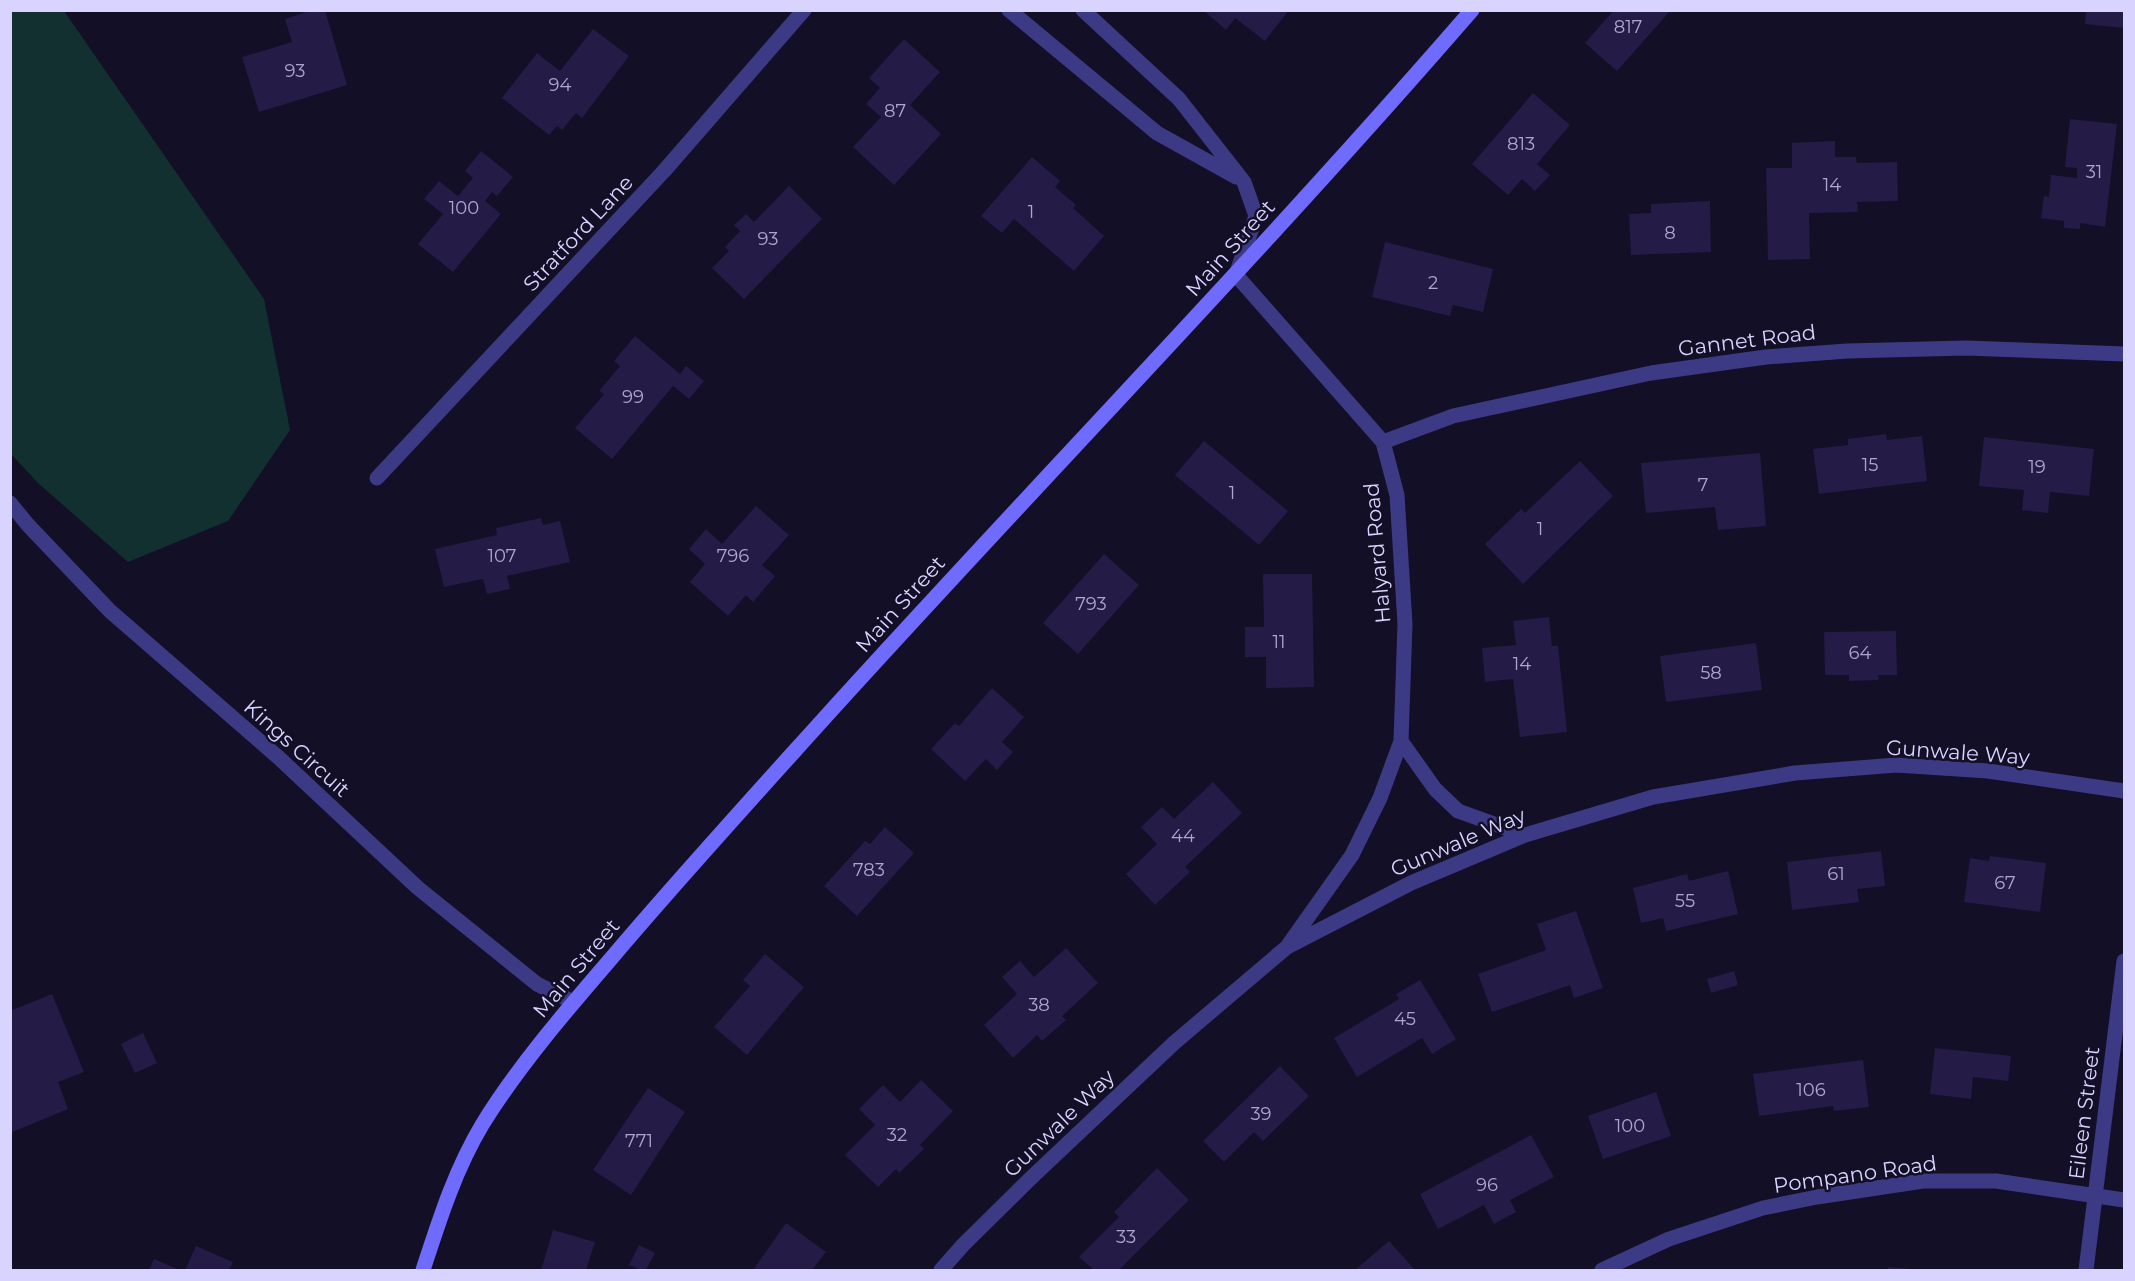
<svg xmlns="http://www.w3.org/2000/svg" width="2135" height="1281" font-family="Montserrat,sans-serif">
<rect width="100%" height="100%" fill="#130f26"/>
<path fill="#12302f" d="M11 10 64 11 264 299 290 430 228 521 128 562 38 483 11 454Z"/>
<path fill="#241b47" d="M312 10H325L347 85 259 112 242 57 292 42 285 19Z
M1203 10H1289L1265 41 1235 18 1226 30Z
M1614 10H1671L1617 71 1585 43Z
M2086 10H2124V28L2085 24Z
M593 29 629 56 582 118 576 113 562 130 557 126 549 135 502 98 537 53 560 71Z
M904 39 940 72 910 105 941 134 894 185 853 147 881 117 866 104 880 88 869 78Z
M1533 93 1570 125 1537 164 1550 175 1535 191 1522 179 1508 195 1472 164Z
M2070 119 2117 124 2105 227 2080 223V229L2064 228V221L2041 218 2044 196 2049 197 2051 175 2077 178V168L2065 167Z
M1835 141V157H1856L1857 163 1897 162 1898 201 1857 202 1858 212 1809 213 1810 259 1768 260 1766 168H1792V143Z
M481 151 513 177 497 196 492 192 485 201 501 214 453 272 418 244 443 214 424 199 439 181 458 196 473 178 465 171Z
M1032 157 1060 181 1055 187 1076 205 1073 208 1104 236 1074 271 1014 219 1002 233 981 216Z
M789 186 822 219 744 299 712 268 729 251 725 247 740 231 734 225 746 214 754 222Z
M1710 201 1711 252 1631 255 1629 214 1651 213V204Z
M1385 242 1493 269 1483 312 1453 305 1450 316 1372 297Z
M635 336 680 374 686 366 704 381 689 399 673 386 612 459 575 428 604 394 599 391 620 366 614 361Z
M1886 434 1887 440 1922 436 1927 481 1819 494 1813 449 1848 445V439Z
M1984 437 2094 449 2089 496 2050 492 2048 513 2022 510 2024 490 1979 486Z
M1204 441 1288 511 1259 545 1175 475Z
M1760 453 1766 526 1718 530 1715 507 1646 513 1641 463Z
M1580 461 1613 496 1523 584 1485 544 1521 509 1525 513Z
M756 506 789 535 762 565 775 576 753 602 746 595 728 616 690 582 705 564 689 549 706 529 722 544Z
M541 518 543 525 560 521 570 562 507 576 510 589 487 594 483 579 444 587 435 549 497 535 496 528Z
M1104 554 1139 585 1078 654 1043 623Z
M1263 574H1312L1314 687 1266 688V657H1245V627H1264Z
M1549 617 1552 646H1558L1567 732 1520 737 1513 679 1485 682 1482 648 1516 645 1513 621Z
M1896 631 1897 675H1878L1879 680 1849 681V675H1825L1824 632Z
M1756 643 1762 690 1666 702 1660 656Z
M992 688 1024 717 1002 742 1013 752 997 770 986 759 965 781 931 749 955 723 959 726Z
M1213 782 1242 813 1185 867 1190 872 1155 905 1126 874 1157 844 1141 827 1162 807 1174 819Z
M885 827 914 853 857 916 824 886 865 841 870 844Z
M1881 851 1885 886 1857 889 1859 902 1792 910 1787 862Z
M1990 856 2046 863 2040 912 1964 902 1970 858 1989 861Z
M1728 871 1738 914 1666 931 1663 918 1641 923 1633 888 1687 874 1689 881Z
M1576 911 1603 988 1574 998 1570 985 1492 1012 1478 974 1546 950 1537 924Z
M1066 948 1098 983 1062 1016 1066 1020 1042 1041 1037 1035 1013 1058 984 1025 1017 994 1002 977 1020 961 1034 977Z
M765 954 804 987 747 1055 714 1027 750 986 743 980Z
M1734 971 1738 985 1711 993 1707 979Z
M1420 980 1456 1039 1432 1054 1422 1038 1357 1077 1334 1038 1399 999 1396 994Z
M52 994 84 1072 58 1082 68 1109 10 1133V1011Z
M143 1033 157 1063 135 1073 121 1044Z
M1935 1048 2011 1056 2008 1081 1973 1077 1971 1099 1930 1094Z
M1863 1060 1869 1107 1834 1111 1833 1106 1759 1116 1753 1074Z
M1280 1066 1309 1096 1263 1141 1254 1132 1224 1162 1203 1141Z
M921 1080 953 1111 920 1145 924 1149 899 1173 896 1169 878 1187 845 1155 875 1125 859 1109 883 1085 900 1102Z
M648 1088 685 1112 631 1195 593 1170Z
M1656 1092 1671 1136 1603 1159 1588 1116Z
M1531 1135 1554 1177 1510 1200 1516 1212 1494 1224 1484 1205 1438 1229 1420 1194Z
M1157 1168 1189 1200 1119 1270H1094L1079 1257 1119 1217 1114 1212Z
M786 1223 826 1252 812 1270H753Z
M553 1230 595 1242 586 1270H541Z
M1389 1241 1415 1270H1355Z
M639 1245 655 1253 646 1270H641L629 1265Z
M196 1246 233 1262 229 1270H185Z
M154 1259 180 1270H149Z
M1888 1267 1912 1269V1270H1888Z"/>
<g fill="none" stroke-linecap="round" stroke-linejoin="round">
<path stroke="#3d3a85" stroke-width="15" d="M1009 10 1157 133 1236 177
M1083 10 1179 99 1244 182 1256 216 1236 275 1383 442 1397 495 1405 624 1401 741 1435 789 1458 811 1525 835
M1383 442 1453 416 1651 373 1766 357 1847 351 1966 348 2124 354
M377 478 664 171 804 10
M10 503 28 525 110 611 278 757 418 888 537 984 573 1002
M1289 944 1352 855 1380 798 1401 741
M941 1270 963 1245 1032 1177 1174 1043 1287 947 1411 883 1525 835 1653 797 1795 773 1896 765 1988 771 2124 791
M1602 1270 1669 1239 1763 1208 1817 1197 1923 1181H1996L2124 1200
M2086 1270 2124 961"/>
<path stroke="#6f6bff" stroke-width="15" d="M423 1270C439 1221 455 1170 482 1125 517 1068 565 1012 609 961 680 877 755 795 829 713 1042 478 1264 250 1472 10"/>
</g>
<g text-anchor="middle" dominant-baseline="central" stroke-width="5" stroke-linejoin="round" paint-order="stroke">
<g font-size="18" fill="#aca6d1">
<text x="1628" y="27">817</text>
<text x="295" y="71">93</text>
<text x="560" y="85">94</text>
<text x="895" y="111">87</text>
<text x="1521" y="144">813</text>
<text x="2094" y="172">31</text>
<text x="1832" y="185">14</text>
<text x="464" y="208">100</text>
<text x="1031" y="212">1</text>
<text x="1670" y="233">8</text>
<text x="768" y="239">93</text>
<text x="1433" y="283">2</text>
<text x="633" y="397">99</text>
<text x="1870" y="465">15</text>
<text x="2037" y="467">19</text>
<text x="1703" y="485">7</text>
<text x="1232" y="493">1</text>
<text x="1540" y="529">1</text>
<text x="502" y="556">107</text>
<text x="733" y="556">796</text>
<text x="1091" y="604">793</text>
<text x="1279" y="642">11</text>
<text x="1860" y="653">64</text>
<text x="1522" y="664">14</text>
<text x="1711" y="673">58</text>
<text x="1183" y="836">44</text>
<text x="869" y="870">783</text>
<text x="1836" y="874">61</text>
<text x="2005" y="883">67</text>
<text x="1685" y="901">55</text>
<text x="1039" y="1005">38</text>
<text x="1405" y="1019">45</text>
<text x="1811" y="1090">106</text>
<text x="1261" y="1114">39</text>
<text x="1630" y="1126">100</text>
<text x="897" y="1135">32</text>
<text x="639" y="1141">771</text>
<text x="1487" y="1185">96</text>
<text x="1126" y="1237">33</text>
</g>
<g font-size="21" fill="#d9d4ff" stroke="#130f26">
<text transform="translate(578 233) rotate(-47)">Stratford Lane</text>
<text transform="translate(1230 248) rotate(-48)">Main Street</text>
<text transform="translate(1747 340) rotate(-7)">Gannet Road</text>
<text transform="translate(1377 553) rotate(-95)">Halyard Road</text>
<text transform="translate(900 604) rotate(-48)">Main Street</text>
<text transform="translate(297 748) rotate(42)">Kings Circuit</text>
<text transform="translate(1958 752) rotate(4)">Gunwale Way</text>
<text transform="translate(1458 842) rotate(-23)">Gunwale Way</text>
<text transform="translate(576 968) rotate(-50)">Main Street</text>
<text transform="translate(2084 1113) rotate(-83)">Eileen Street</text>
<text transform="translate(1059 1123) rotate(-44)">Gunwale Way</text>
<text transform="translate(1855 1174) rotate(-8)">Pompano Road</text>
</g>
</g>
<rect width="2135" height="1281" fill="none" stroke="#d9d4ff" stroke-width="24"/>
</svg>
